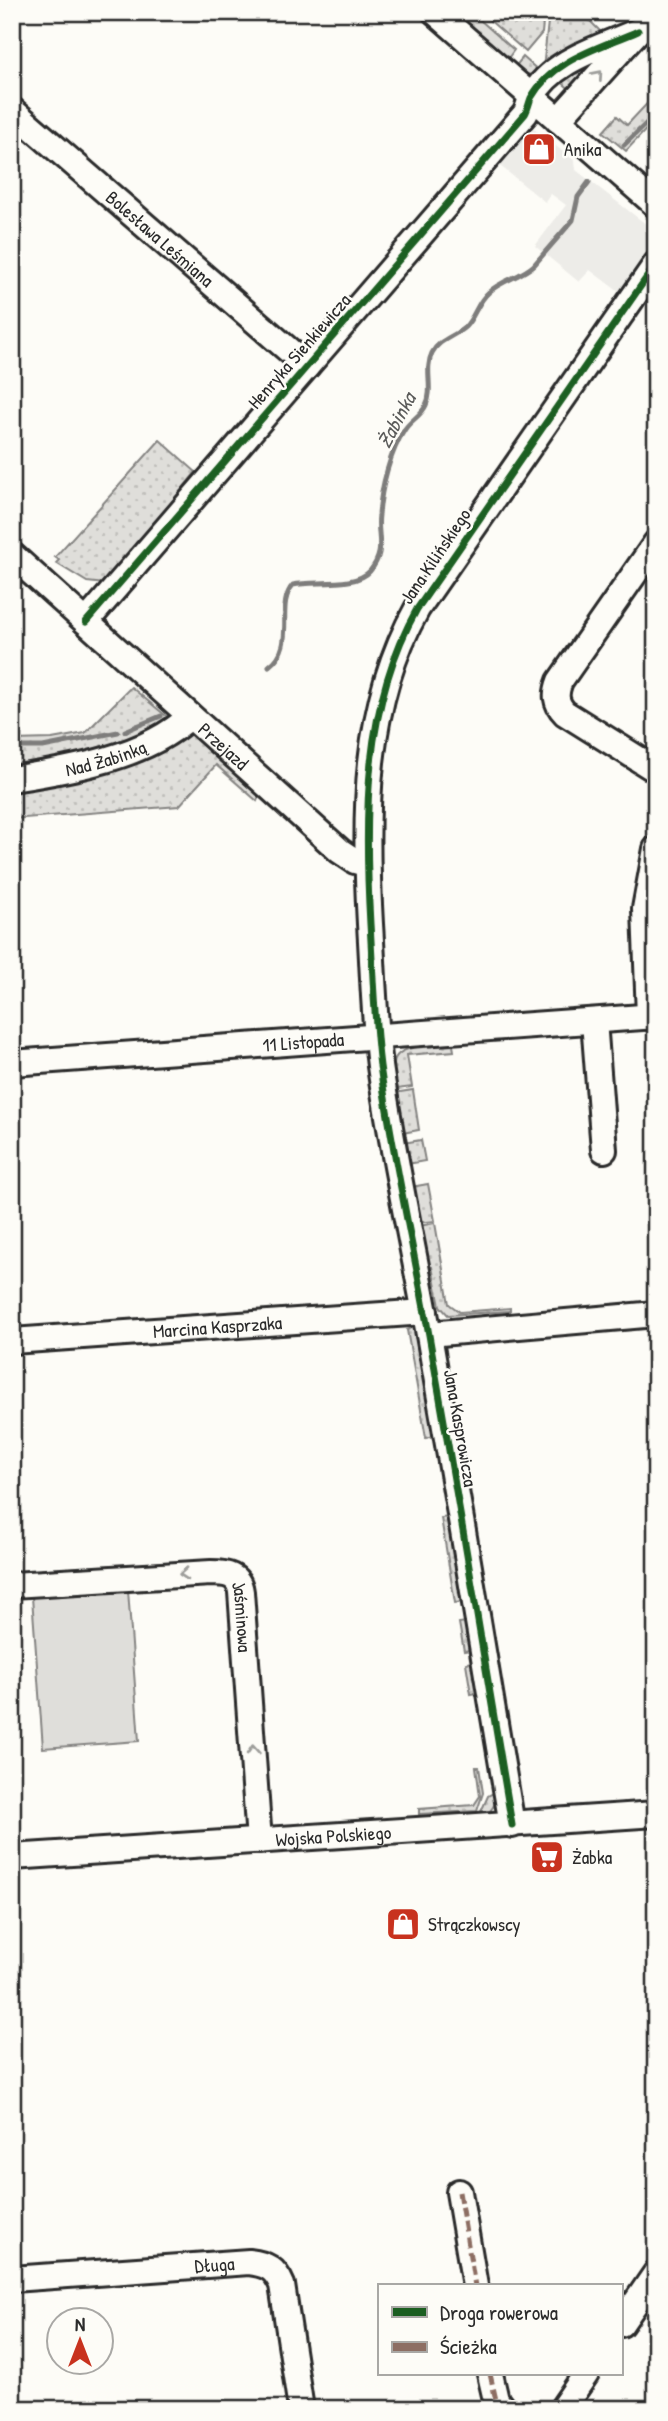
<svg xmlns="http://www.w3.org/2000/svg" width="668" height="2421" font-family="'Patrick Hand',sans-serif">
<defs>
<pattern id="grass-dots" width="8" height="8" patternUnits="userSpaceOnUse" patternTransform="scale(1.75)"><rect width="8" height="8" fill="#dfdeda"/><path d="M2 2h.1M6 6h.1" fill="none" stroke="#c0bfbb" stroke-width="1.8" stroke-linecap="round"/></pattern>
</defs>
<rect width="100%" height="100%" fill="#fdfcf7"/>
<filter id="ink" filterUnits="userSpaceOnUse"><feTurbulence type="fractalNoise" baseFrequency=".0143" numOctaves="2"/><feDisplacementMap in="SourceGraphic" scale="14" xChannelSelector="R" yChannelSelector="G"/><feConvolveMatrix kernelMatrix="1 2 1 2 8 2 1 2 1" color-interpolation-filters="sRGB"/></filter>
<g filter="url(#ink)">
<path fill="#edece8" d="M534 129 575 161 576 170 656 232V246L623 295 590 270 579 282 535 246 566 205 551 194 545 202 499 165 526 132Z"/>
<path fill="url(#grass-dots)" stroke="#858482" stroke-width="2" d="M459 12H471L514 50 506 61 475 33Z
M480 12H544L542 33 526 52Z
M549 12H594L588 19 603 34 573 43 544 60Z
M603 55 573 92 559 80Z
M523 57 540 72C530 77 523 74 514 68Z
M656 94V119L626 151 603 132 617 116 627 125Z
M160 440 196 472 105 584 87 582 56 563 59 560 55 557Z
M131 687 171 720 116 747 12 773V740L52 739 85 733Z
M192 733 261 791 257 801 216 765 179 806 12 819V788Z
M453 1045 454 1051 407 1055 412 1087 398 1089C396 1081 392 1070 394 1062 397 1043 438 1046 453 1045Z
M413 1090 419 1130 402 1133 394 1093Z
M421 1140 425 1161 407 1164 403 1143Z
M428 1184 435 1221 418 1223 411 1187Z
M435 1223 449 1304 460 1312 510 1308V1311L448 1315 440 1306 432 1267 427 1268 419 1226Z
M414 1327 419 1332 434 1436 426 1438 407 1330Z
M448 1517 452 1520 463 1602 455 1603 441 1518Z
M466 1622 469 1623 473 1646 470 1650 464 1651 459 1623Z
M473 1662 478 1693 471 1694 466 1663Z
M476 1767H479L483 1793 477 1811 419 1814V1809L474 1805 480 1796Z
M497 1791C496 1804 493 1813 479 1816L488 1796Z"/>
<path fill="#dfdeda" stroke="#858482" stroke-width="2" d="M128 1590 139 1741 43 1748 32 1597Z"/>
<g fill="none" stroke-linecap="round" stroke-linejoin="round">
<path stroke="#7e7d7b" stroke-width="5" d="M624 145 656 114
M269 666C298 645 274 606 293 585 314 580 355 588 370 571 387 550 376 537 379 515 381 488 390 451 405 429 411 420 422 415 426 405 434 390 424 369 432 353 439 339 454 337 465 327 475 317 477 302 489 292 502 280 521 277 534 265L573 220 578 197 589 182
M125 731 161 716
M12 747H43L118 732"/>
<g stroke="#2b2b2b" stroke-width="30">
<g id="minor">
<path d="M435 12 656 205"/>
<path id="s1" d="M12 110 307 366"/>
<path d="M558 120 638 31 656 15"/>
<path d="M656 543 560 681C555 694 555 703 565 713L656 770"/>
<path id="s2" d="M12 555 340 851 355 861 367 864"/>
<path d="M86 622 525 114C528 109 529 103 531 98 553 59 600 48 638 31"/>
<path id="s3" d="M12 779C69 770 148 757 190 716"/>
<path d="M649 1017 645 909 656 849"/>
<path d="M594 1021 604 1150"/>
<path id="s4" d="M12 1063 656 1016"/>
<path d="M429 1334 656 1314"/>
<path id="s5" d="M12 1341 425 1312"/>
<path id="s6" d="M12 1585 211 1573C227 1573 239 1575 241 1592L259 1841"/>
<path d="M512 1825C485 1662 458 1498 429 1335 413 1246 393 1156 380 1066 374 1019 373 971 370 924 364 817 363 705 417 609L656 264"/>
<path id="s7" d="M12 1857 656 1814"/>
<path d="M459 2192 475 2286"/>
<path id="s8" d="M12 2279 249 2262C266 2264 275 2268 282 2285L301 2409"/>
<path d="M621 2324 656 2273"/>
<path d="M490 2374 496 2400 503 2409"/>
<path d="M562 2409 586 2374"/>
</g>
</g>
<use href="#minor" stroke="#fdfcf7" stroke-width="24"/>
<path stroke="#8d6e63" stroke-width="5" stroke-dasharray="10 5" stroke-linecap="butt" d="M459 2192 475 2286
M490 2374 496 2400 503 2409"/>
<g stroke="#fdfcf7" stroke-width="11">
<path id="cycleway" d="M86 622 525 114C528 109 529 103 531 98 553 59 600 48 638 31
M512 1825C485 1662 458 1498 429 1335 413 1246 393 1156 380 1066 374 1019 373 971 370 924 364 817 363 705 417 609L656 264"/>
</g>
<use href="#cycleway" stroke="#1b5e20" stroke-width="7"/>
</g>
<defs><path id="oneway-chevron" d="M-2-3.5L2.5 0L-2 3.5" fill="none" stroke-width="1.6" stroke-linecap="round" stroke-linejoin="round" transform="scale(1.75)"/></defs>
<g stroke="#9e9e9b">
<use href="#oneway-chevron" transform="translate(598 75) rotate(-49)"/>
<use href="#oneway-chevron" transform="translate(184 1574) rotate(176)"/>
<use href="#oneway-chevron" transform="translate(253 1750) rotate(-94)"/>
</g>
</g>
<defs>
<g id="shop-square" transform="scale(1.75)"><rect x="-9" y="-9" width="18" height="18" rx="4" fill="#c8321e" stroke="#fdfcf7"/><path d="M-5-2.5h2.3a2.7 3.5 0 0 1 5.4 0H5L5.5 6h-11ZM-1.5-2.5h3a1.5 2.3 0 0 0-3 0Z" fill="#fff"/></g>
<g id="supermarket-square" transform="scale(1.75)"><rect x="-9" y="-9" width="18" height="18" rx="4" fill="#c8321e" stroke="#fdfcf7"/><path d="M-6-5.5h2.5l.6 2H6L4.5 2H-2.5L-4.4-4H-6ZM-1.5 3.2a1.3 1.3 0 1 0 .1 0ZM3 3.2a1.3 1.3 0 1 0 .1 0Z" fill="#fff"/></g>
</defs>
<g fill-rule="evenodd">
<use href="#shop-square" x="539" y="149"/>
<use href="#supermarket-square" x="547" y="1857"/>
<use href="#shop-square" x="403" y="1924"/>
</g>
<g text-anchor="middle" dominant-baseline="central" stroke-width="5" stroke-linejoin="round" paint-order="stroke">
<g font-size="19" fill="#2b2b2b" stroke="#fdfcf7" text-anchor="start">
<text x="564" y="149">Anika</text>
<text x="572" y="1857">Żabka</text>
<text x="428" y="1924">Strączkowscy</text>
</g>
<g font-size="19" fill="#2b2b2b" stroke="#fdfcf7">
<text stroke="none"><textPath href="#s1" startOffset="196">Bolesława Leśmiana</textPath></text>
<text transform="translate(299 351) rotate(-49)">Henryka Sienkiewicza</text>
<text transform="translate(435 556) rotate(-56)">Jana Kilińskiego</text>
<text stroke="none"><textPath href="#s2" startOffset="285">Przejazd</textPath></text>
<text stroke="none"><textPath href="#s3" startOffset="96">Nad Żabinką</textPath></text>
<text stroke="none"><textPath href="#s4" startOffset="292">11 Listopada</textPath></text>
<text stroke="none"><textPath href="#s5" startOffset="206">Marcina Kasprzaka</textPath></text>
<text transform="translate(461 1428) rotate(80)">Jana Kasprowicza</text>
<text stroke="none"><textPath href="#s6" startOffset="264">Jaśminowa</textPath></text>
<text stroke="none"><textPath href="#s7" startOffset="322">Wojska Polskiego</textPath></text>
<text stroke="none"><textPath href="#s8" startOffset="203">Długa</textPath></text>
</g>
<g font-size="21" font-style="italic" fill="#5b5b5a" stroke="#fdfcf7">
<text transform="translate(396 420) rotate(-62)">Żabinka</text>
</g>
</g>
<rect width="668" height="2421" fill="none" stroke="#fdfcf7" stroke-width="42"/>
<rect x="21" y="21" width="626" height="2379" fill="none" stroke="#2b2b2b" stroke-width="2.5" filter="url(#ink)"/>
<rect x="378" y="2284" width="245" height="91" fill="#fdfcf7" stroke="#a9a8a5" stroke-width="2"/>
<rect x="392" y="2307" width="35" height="10" fill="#1b5e20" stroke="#a9a8a5" stroke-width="2"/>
<text x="440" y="2320" font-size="21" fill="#2b2b2b">Droga rowerowa</text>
<rect x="392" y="2342" width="35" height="10" fill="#8d6e63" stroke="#a9a8a5" stroke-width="2"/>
<text x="440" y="2354" font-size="21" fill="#2b2b2b">Ścieżka</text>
<g transform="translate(80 2341)"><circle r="33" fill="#fdfcf7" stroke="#a9a8a5" stroke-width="2"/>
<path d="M0-5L12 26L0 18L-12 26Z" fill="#c8321e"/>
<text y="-10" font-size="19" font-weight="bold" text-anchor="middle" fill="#2b2b2b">N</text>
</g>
</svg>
